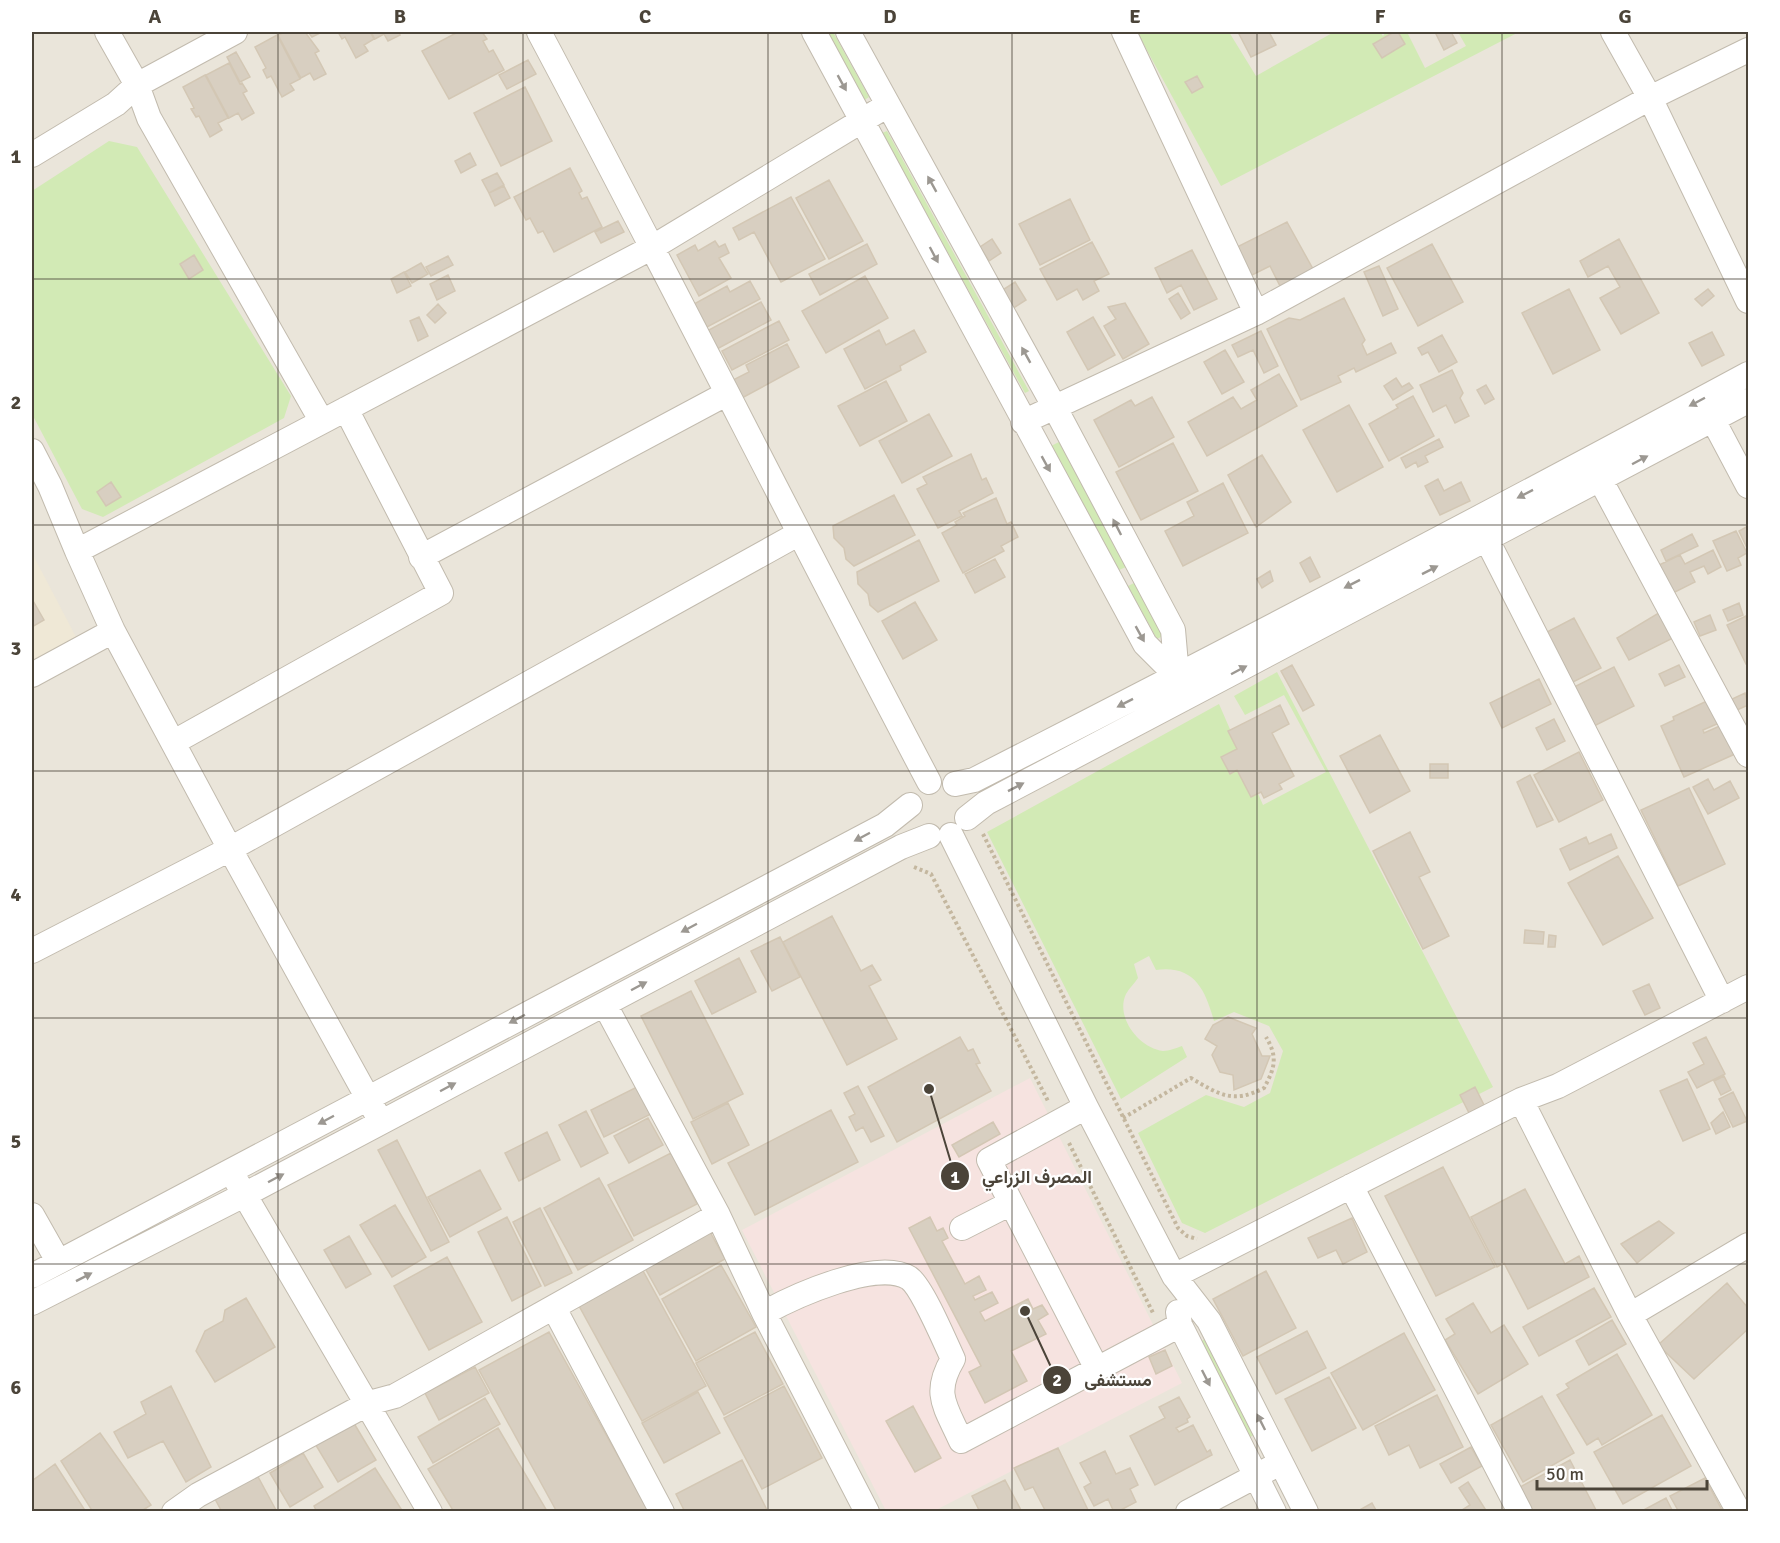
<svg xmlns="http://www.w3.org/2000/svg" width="1780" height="1543" font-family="Signika,Vazirmatn,sans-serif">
<rect width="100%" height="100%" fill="#f6f3ec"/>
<path fill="#eae5da" d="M32 32H1748V1511H32Z"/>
<path fill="#efe8d6" d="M32 553 76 637 32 661Z"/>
<path fill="#f6e3e0" d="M1030 1078 1182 1383 934 1511H886L742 1230Z"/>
<path fill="#d2eab5" d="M826 32H833L869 97 863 101Z
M1137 32H1229L1256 76 1334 32H1380L1383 36 1386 32H1407L1425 68 1466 46 1458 32H1519L1221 186Z
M887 131 1029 391 1025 393 882 133Z
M109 141 137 147 291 396 284 418 103 517 82 509 32 414V191Z
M1059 442 1126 567 1119 570 1051 446Z
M1134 583 1163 636 1157 639 1128 586Z
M1277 672 1493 1087 1205 1233 1182 1223 1138 1133 1206 1095 1244 1107 1270 1093 1283 1051 1269 1026 1234 1012 1214 1021C1205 989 1194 965 1156 970L1149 956 1134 964 1138 978C1135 983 1129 988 1126 994 1115 1017 1139 1048 1163 1051 1169 1051 1176 1048 1182 1046L1187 1057 1121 1099 987 832 1219 704 1263 805 1326 772 1284 695 1245 715 1234 696Z
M1206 1338 1256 1434 1250 1437 1200 1342Z"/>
<path fill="#d8cfc1" stroke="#d3c7b4" stroke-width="1.5" d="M285 32H305L319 51 315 53 326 74 314 80 310 73 301 78 278 35Z
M308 32H322L312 37Z
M338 32H370L374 39 364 45 368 51 356 58 345 37 342 39Z
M371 32H399L400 35 388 41 384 34 375 39Z
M458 32H482L487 39 483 41 489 52 493 50 504 70 449 99 422 51Z
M1238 32H1269L1276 45 1251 57Z
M1394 32H1398L1405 44 1382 58 1373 44Z
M1435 32H1451L1457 43 1444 50Z
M277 35 300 79 290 84 294 90 282 97 271 76 267 78 263 70 266 68 255 47Z
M236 52 250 77 240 82 227 57Z
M528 60 536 74 507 89 499 75Z
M229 63 240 84 242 83 247 91 243 93 254 113 242 120 238 113 229 118 206 75Z
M205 75 228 118 218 123 222 130 210 137 199 116 196 117 191 109 194 108 183 87Z
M1197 76 1203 87 1192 93 1185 82Z
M525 87 552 141 501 166 474 113Z
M470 153 476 165 461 173 455 161Z
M570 168 582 191 579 193 582 199 587 197 602 227 554 252 543 231 538 233 530 218 526 220 514 197Z
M497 173 504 185 489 193 482 180Z
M829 180 863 241 829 259 796 198Z
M504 186 510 198 495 206 489 193Z
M791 197 825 259 781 282 754 232 739 240 733 228Z
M1070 199 1090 240 1040 265 1019 224Z
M618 221 624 232 601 243 595 232Z
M1287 222 1313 269 1280 286 1270 266 1250 276 1235 248Z
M992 239 1001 253 989 261 980 247Z
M1619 239 1659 313 1621 334 1600 298 1620 287 1608 266 1588 277 1580 261Z
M715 241 719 247 725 244 729 253 719 258 731 278 699 296 677 255 695 245 698 251Z
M1092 242 1109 274 1094 281 1099 291 1083 300 1077 289 1057 300 1040 269Z
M867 244 877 264 820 295 809 274Z
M1432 244 1463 302 1418 326 1387 268Z
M1192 250 1217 299 1194 310 1181 285 1167 293 1155 268Z
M194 255 203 270 189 279 180 264Z
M448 256 453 265 431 276 426 267Z
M421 263 428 274 412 283 405 272Z
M1379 266 1398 309 1383 316 1364 272Z
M404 272 411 286 397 293 391 279Z
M448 275 455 291 437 300 430 284Z
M865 276 888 318 826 353 802 311Z
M750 281 760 299 707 327 694 304 727 286 730 292Z
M1015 282 1026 300 1012 309 1001 291Z
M1569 289 1600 350 1553 374 1522 313Z
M1708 289 1714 296 1702 306 1695 299Z
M1178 293 1190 313 1181 319 1169 299Z
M1344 298 1365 340 1362 344 1367 355 1391 343 1396 353 1356 372 1354 368 1338 376 1341 382 1301 400 1267 329 1289 318 1300 320Z
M761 302 771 320 717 349 707 331Z
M1125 303 1149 344 1123 359 1104 326 1116 319 1108 307Z
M438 304 446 313 435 323 427 315Z
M419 317 428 336 418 341 410 321Z
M1093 317 1115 355 1088 370 1067 332Z
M779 321 789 340 732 370 722 351Z
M879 330 886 345 914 330 926 352 900 366 901 370 865 389 844 349Z
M1261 331 1278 366 1264 373 1253 350 1238 357 1232 345Z
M1712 332 1724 355 1702 366 1689 343Z
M1442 335 1457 362 1439 372 1428 352 1422 355 1418 348Z
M787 344 799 367 742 398 733 380 749 372 746 365Z
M1225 350 1244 382 1222 394 1204 362Z
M1452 370 1463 393 1460 398 1469 416 1455 423 1446 405 1433 412 1420 385Z
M1279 374 1297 406 1207 456 1188 422 1233 397 1241 409 1257 400 1251 390Z
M1396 378 1402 387 1409 383 1413 388 1393 400 1384 386Z
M886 381 907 421 860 446 838 406Z
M1486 385 1494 399 1485 404 1477 390Z
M1413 396 1434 436 1389 461 1369 424 1398 408 1396 405Z
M1152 397 1174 437 1119 467 1094 420 1131 400 1135 406Z
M1349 405 1383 467 1337 492 1303 430Z
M929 414 952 456 902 483 879 441Z
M1439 439 1443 447 1425 456 1428 462 1418 467 1416 462 1406 468 1401 458Z
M1173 443 1198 491 1141 520 1116 472Z
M971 454 982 480 986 478 993 493 959 511 962 516 938 528 917 489 927 484 923 477Z
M1262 455 1291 502 1256 527 1228 475Z
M1438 479 1444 491 1461 482 1470 501 1440 515 1425 486Z
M111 482 121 497 106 506 97 492Z
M1223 483 1248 533 1183 566 1165 531 1194 516 1187 502Z
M894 495 915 535 854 566 846 559 844 548 834 538 833 526Z
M996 498 1007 524 1011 522 1018 537 1001 546 1004 551 963 573 942 533 957 525 955 522 965 516 963 513Z
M1748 526V550L1739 531Z
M1736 531 1747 553 1738 558 1741 565 1727 571 1713 541Z
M1692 534 1698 546 1666 561 1661 550Z
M919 540 939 581 878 612 870 605 868 594 858 584 857 572Z
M1713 550 1721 567 1708 574 1704 566 1690 572 1695 582 1673 593 1659 565 1680 555 1685 564Z
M1310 557 1320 577 1310 582 1300 563Z
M995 559 1005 577 975 593 965 574Z
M1270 571 1273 581 1262 588 1257 579Z
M32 599 44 620 32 627Z
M915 602 937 640 903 659 882 621Z
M1739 603 1743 615 1728 621 1723 610Z
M1662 611 1675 637 1629 660 1617 638Z
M1710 615 1716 630 1700 636 1694 622Z
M1746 616 1748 663 1746 664 1727 625Z
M1574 618 1601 668 1571 683 1547 632Z
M1292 665 1314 705 1303 711 1281 671Z
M1679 665 1685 677 1665 686 1659 674Z
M1614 667 1634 706 1594 726 1574 687Z
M1539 679 1551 704 1502 728 1490 703Z
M1745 693 1748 705 1737 710 1732 699Z
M1709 700 1719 723 1703 730 1704 733 1722 725 1735 754 1684 777 1661 726 1674 720 1673 717Z
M1280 705 1289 724 1272 733 1294 776 1279 784 1282 789 1264 798 1261 792 1251 797 1237 770 1230 774 1221 757 1237 749 1228 731Z
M1554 719 1565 741 1547 750 1536 728Z
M1380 735 1410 791 1370 813 1340 756Z
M1579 752 1603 800 1559 822 1534 775Z
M1430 764H1448V778H1430Z
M1530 775 1553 820 1537 827 1517 782Z
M1708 779 1714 790 1730 781 1739 798 1708 814 1693 787Z
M1689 788 1725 864 1678 886 1641 810Z
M1410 832 1430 872 1419 877 1449 936 1423 949 1373 851Z
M1611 834 1617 848 1570 870 1560 849 1586 837 1589 844Z
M1618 856 1653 918 1603 945 1568 883Z
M832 916 861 971 872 965 881 980 869 986 897 1039 847 1065 783 942Z
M1525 930 1544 932 1543 944 1524 943Z
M1549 935 1556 936 1555 947H1548Z
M780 937 800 977 772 991 751 951Z
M739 958 756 992 712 1014 695 981Z
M1649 984 1660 1008 1645 1015 1633 991Z
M691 991 743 1094 693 1119 641 1016Z
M1228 1017 1256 1028 1252 1034 1262 1056H1270L1261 1079 1234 1090 1233 1075 1220 1072 1212 1055 1217 1046 1205 1039 1213 1025Z
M960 1037 968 1051 973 1049 980 1063 976 1064 991 1091 897 1142 868 1087Z
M1706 1037 1725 1074 1697 1088 1688 1072 1704 1064 1693 1043Z
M1724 1076 1731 1090 1721 1095 1714 1081Z
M1687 1079 1710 1129 1683 1141 1660 1091Z
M858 1086 884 1136 871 1142 863 1127 856 1131 849 1117 855 1114 844 1093Z
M637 1087 651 1114 604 1137 591 1110Z
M1475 1087 1484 1105 1469 1113 1460 1095Z
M1733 1092 1747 1121 1733 1127 1719 1099Z
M728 1103 749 1145 712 1164 691 1122Z
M831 1110 858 1162 755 1215 728 1163Z
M586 1111 608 1153 581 1167 559 1125Z
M1723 1112 1730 1127 1716 1134 1711 1123Z
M648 1118 663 1145 629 1163 614 1136Z
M993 1122 1000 1134 959 1157 952 1145Z
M547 1132 560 1160 519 1181 505 1153Z
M397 1140 449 1242 431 1251 378 1150Z
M671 1153 697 1204 634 1236 608 1185Z
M1443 1167 1495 1267 1436 1296 1385 1196Z
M480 1170 501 1209 450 1237 428 1197Z
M599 1178 633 1240 578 1270 544 1208Z
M1525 1189 1565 1264 1579 1256 1589 1277 1528 1309 1504 1263 1497 1267 1471 1217Z
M395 1205 426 1257 392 1277 360 1225Z
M540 1208 572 1273 545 1286 513 1222Z
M507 1217 541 1286 512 1301 478 1232Z
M930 1217 937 1231 943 1228 948 1238 942 1241 965 1284 979 1276 986 1290 973 1296 975 1300 992 1292 998 1303 980 1312 985 1321 1028 1299 1033 1309 1042 1305 1048 1314 1038 1320 1046 1334 1011 1351 1027 1381 985 1403 969 1372 981 1366 909 1228Z
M1352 1218 1367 1252 1343 1264 1336 1250 1318 1258 1308 1238Z
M1659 1221 1674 1233 1637 1263 1621 1244Z
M710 1232 725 1259 660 1295 645 1268Z
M349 1236 371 1274 346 1288 324 1250Z
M447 1257 482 1322 429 1350 394 1286Z
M721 1265 756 1327 696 1361 662 1299Z
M642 1269 706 1386 642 1421 578 1304Z
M1266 1271 1296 1328 1243 1356 1213 1299Z
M1727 1283 1748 1308V1329L1694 1379 1658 1345Z
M1594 1288 1611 1317 1539 1356 1523 1327Z
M246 1298 275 1347 215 1382 196 1351 205 1331 223 1321 225 1310Z
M1473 1303 1491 1333 1504 1325 1528 1364 1478 1394 1445 1340 1455 1334 1446 1319Z
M1612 1320 1626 1344 1589 1365 1576 1341Z
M1307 1331 1326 1368 1276 1394 1257 1357Z
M549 1332 649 1512H557L479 1370Z
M755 1332 783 1384 724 1415 696 1363Z
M1404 1333 1435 1390 1363 1430 1331 1373Z
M1165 1350 1172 1366 1156 1374 1149 1357Z
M1617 1354 1652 1415 1602 1445 1598 1438 1587 1445 1557 1395 1569 1388 1566 1384Z
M475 1367 489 1393 439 1420 425 1393Z
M1329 1377 1356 1428 1312 1451 1285 1399Z
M171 1386 211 1467 186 1482 163 1441 128 1458 114 1432 146 1414 141 1402Z
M784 1386 822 1458 762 1489 724 1418Z
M698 1392 720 1433 664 1463 642 1423Z
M1437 1395 1463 1447 1420 1468 1409 1445 1389 1455 1375 1426Z
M1542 1396 1574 1453 1523 1482 1491 1425Z
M1179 1397 1190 1417 1187 1419 1188 1422 1176 1428 1179 1432 1193 1425 1207 1452 1210 1450 1212 1455 1155 1485 1130 1436 1165 1418 1159 1407Z
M485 1398 500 1424 433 1463 418 1437Z
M913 1406 941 1458 915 1472 886 1421Z
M1662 1415 1691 1466 1623 1504 1594 1452Z
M352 1420 376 1460 338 1482 314 1442Z
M498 1428 547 1511 454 1512 428 1469Z
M100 1433 151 1505 140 1512H93L61 1461Z
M1471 1447 1482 1466 1451 1483 1440 1464Z
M1058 1448 1088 1510 1085 1512H1046L1033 1487 1025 1490 1014 1468Z
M1105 1451 1116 1474 1130 1468 1138 1485 1130 1489 1136 1502 1117 1512H1114L1108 1499 1094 1506 1084 1487 1091 1483 1080 1463Z
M303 1453 323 1487 290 1507 270 1473Z
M742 1460 768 1512H685L676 1494Z
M1570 1460 1597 1512H1534L1520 1487Z
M55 1464 86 1512H32V1481Z
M375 1468 403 1512H317L314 1506Z
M256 1473 277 1512H222L214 1497Z
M1705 1478 1723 1512H1679L1670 1496Z
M1005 1480 1022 1512H980L972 1496Z
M1468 1482 1487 1512H1459L1470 1505 1459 1488Z
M1666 1498 1673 1512H1640Z
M1372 1503 1377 1512H1356Z"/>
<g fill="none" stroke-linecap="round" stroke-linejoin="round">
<g stroke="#c2bbae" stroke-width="26">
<path id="minor" d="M107 32 137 85 149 118 321 420
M539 32C671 280 797 532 929 782
M814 32 1145 644 1177 676 1183 690
M848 32 1054 406 1173 630 1177 676
M1124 32 1256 313
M1613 32 1650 98 1748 301
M32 155 116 104 137 85 235 32
M1713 420 1748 486
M1023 422 1256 313 1650 98 1748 50
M32 451 50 486 77 551
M1601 481 1748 755
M1487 540 1722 1001
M421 557 726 394
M32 675 113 631
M174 742 441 593 346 409
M955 784 974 780C1234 647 1492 512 1748 374
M967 818 986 803 1748 401
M951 835 1086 1107 1174 1276 1209 1321 1306 1512
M32 951 230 849 798 534
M605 1005 718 1215 764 1313 867 1512
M1521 1100 1630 1315 1739 1512
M1086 1107 989 1160 1097 1369 1180 1325
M381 1122 230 849 113 631 77 551 653 247 888 105
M237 1182 430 1512
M1351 1186 1520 1512
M32 1215 58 1261
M962 1228 1011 1203
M32 1276 885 825 910 805
M1174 1276 1521 1100 1558 1086 1748 987
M32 1303 244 1195 901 847 929 836
M554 1308 662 1512
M1178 1312 1180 1325 1274 1512
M764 1313C793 1297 877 1258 909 1278 922 1287 945 1342 953 1359 932 1394 946 1407 961 1441L1097 1369
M1630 1315 1748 1245
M174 1512 198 1495 369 1403 395 1396 718 1215
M1188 1512 1269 1469"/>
</g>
<path stroke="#c4b79f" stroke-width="4" stroke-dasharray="3 3" stroke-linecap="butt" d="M983 834 1178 1228 1187 1236 1197 1239
M914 867 931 874 1048 1101
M1123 1118 1191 1078C1220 1095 1233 1104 1264 1088 1275 1068 1278 1057 1266 1037
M1069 1143 1153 1313"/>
<use href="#minor" stroke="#fff" stroke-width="24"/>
</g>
<defs><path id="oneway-solid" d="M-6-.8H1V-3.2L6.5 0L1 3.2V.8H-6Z" transform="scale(1.5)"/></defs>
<g fill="#9c9892">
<use href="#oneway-solid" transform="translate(842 83) rotate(61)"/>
<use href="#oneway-solid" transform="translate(932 184) rotate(-119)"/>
<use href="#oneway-solid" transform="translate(934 255) rotate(62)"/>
<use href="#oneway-solid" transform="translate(1026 355) rotate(-119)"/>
<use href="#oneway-solid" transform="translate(1697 402) rotate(152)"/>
<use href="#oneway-solid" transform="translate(1640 460) rotate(-28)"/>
<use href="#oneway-solid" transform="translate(1046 464) rotate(61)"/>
<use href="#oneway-solid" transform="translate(1525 494) rotate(153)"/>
<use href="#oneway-solid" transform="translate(1117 527) rotate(-117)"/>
<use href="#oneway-solid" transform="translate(1430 570) rotate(-27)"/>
<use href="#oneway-solid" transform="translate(1352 584) rotate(153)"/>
<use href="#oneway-solid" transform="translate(1140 634) rotate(61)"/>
<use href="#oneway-solid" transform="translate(1239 670) rotate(-28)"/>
<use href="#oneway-solid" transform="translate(1125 703) rotate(153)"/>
<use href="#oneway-solid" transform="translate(1016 787) rotate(-27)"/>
<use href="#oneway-solid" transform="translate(862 837) rotate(152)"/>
<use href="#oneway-solid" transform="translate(689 928) rotate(152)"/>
<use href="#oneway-solid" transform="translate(639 986) rotate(-28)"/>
<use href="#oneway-solid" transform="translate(517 1019) rotate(152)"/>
<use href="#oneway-solid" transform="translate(448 1087) rotate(-28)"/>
<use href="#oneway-solid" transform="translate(326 1120) rotate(152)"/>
<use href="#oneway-solid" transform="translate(276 1178) rotate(-28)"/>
<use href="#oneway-solid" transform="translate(84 1277) rotate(-27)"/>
<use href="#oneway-solid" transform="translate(1206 1378) rotate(63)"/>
<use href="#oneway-solid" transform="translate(1261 1422) rotate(-117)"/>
</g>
<path fill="none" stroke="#4b4439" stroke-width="1.5" stroke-opacity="0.55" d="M278 32V1512M523 32V1512M768 32V1512M1012 32V1512M1257 32V1512M1502 32V1512M32 279H1748M32 525H1748M32 771H1748M32 1018H1748M32 1264H1748"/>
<path fill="none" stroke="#4b4439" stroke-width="2" d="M929 1089L955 1176M1025 1311L1057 1380"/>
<g fill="#4b4439" stroke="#fff" stroke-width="2">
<circle cx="929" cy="1089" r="6"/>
<circle cx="1025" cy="1311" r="6"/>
<circle cx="955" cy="1176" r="15"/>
<circle cx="1057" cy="1380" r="15"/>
</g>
<g font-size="18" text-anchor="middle" font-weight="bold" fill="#fff">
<text x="955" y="1183">1</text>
<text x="1057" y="1386">2</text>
</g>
<g font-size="18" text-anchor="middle" font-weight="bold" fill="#4b4439" stroke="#fff" stroke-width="4.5" stroke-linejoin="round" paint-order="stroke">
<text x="1037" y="1183">المصرف الزراعي</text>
<text x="1118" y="1386">مستشفى</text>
</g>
<rect width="1780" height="1543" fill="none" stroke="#ffffff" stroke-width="66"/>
<path d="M1537 1480v9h170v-9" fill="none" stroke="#4b4439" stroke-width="3"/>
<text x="1546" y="1480" font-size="18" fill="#4b4439" stroke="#ffffff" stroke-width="4.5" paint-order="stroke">50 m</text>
<rect x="33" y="33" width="1714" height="1477" fill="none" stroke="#4b4439" stroke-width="2"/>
<g font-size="20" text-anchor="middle" font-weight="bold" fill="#4b4439">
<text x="155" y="23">A</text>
<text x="400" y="23">B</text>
<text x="645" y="23">C</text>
<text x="890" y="23">D</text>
<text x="1135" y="23">E</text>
<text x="1380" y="23">F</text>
<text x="1625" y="23">G</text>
<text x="16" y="163">1</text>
<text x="16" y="409">2</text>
<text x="16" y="655">3</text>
<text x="16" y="901">4</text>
<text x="16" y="1148">5</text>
<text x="16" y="1394">6</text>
</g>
</svg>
